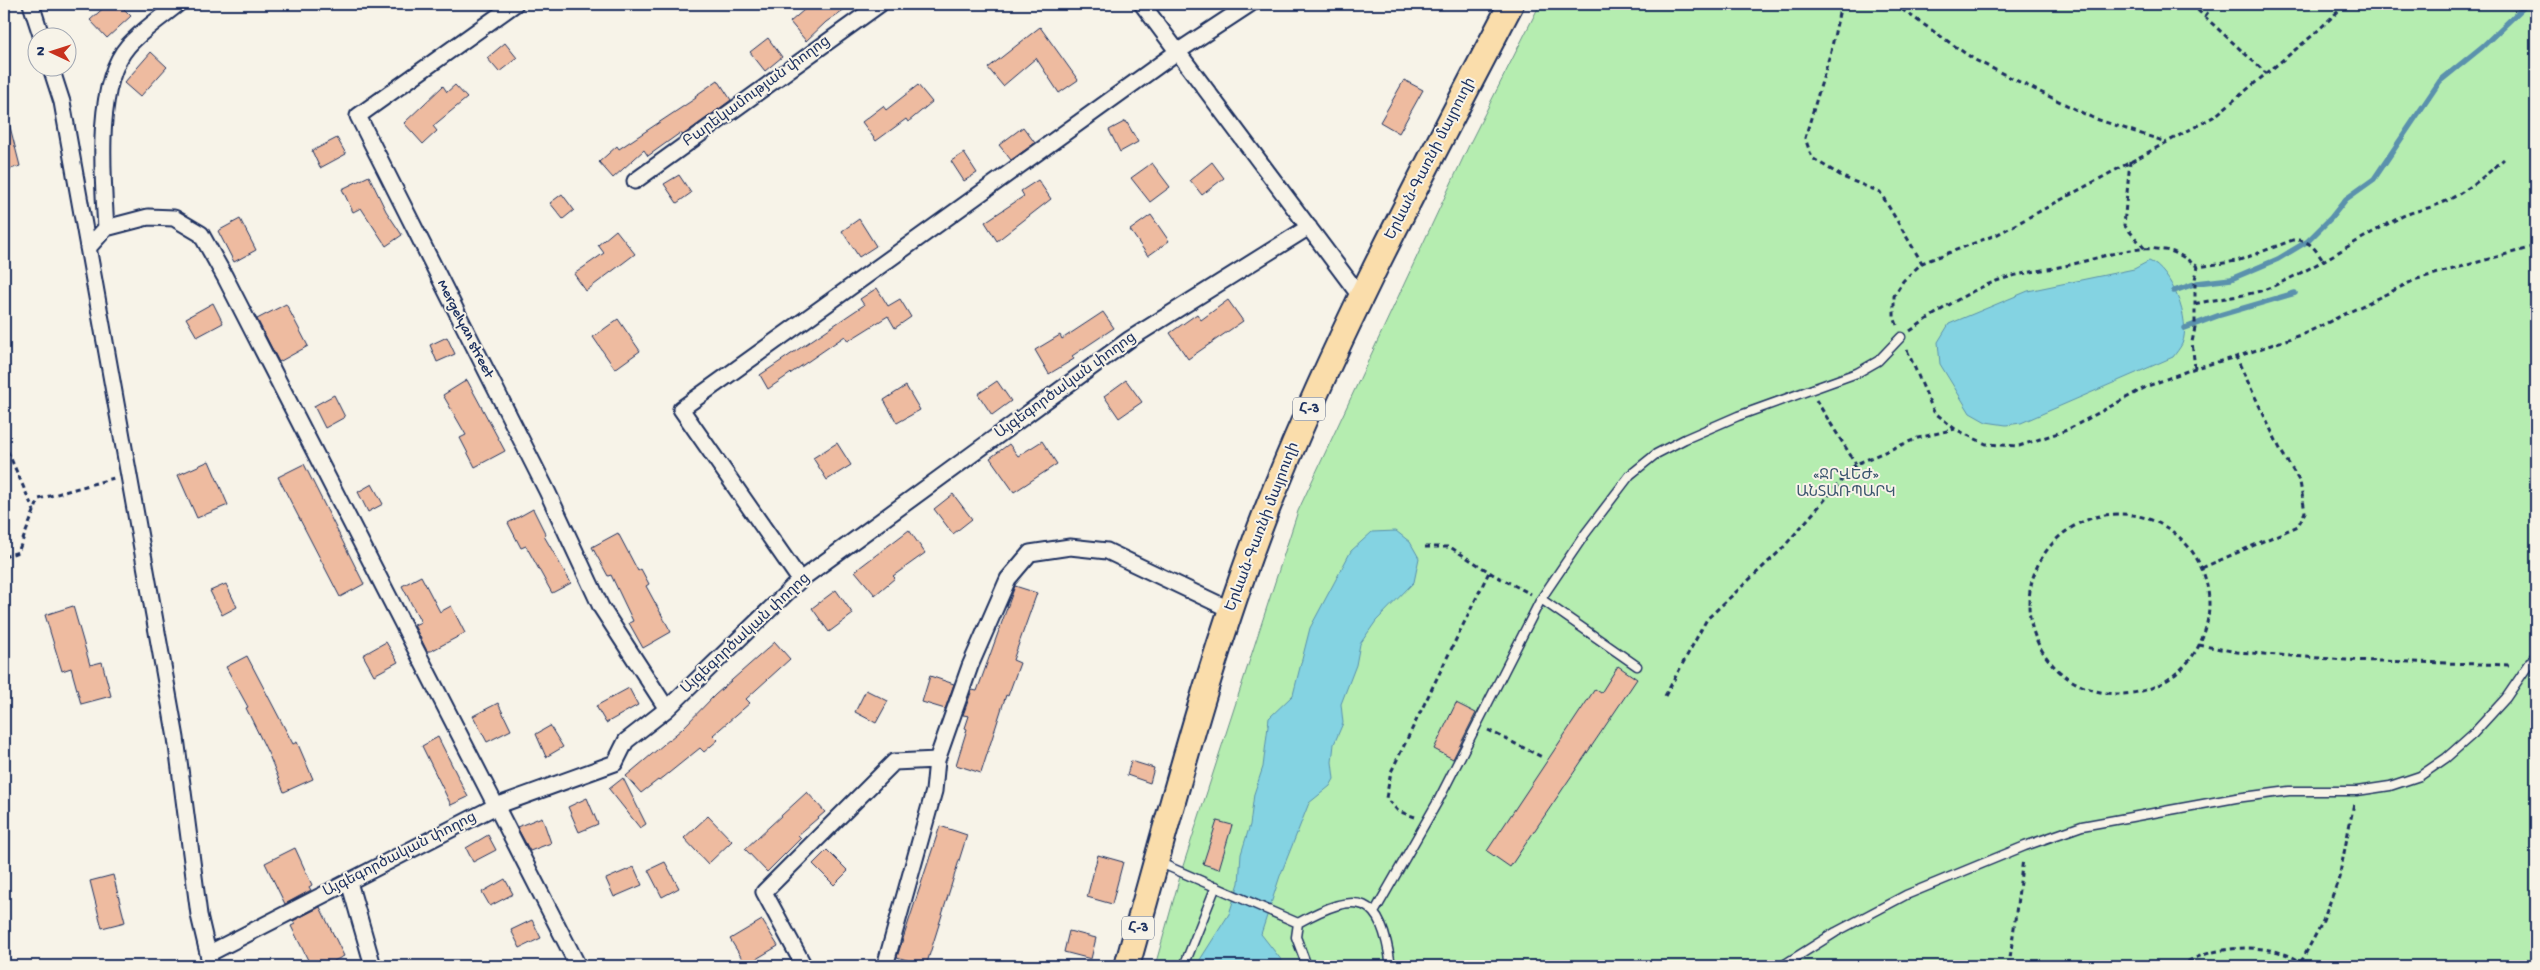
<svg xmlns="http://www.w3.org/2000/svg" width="2540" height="970" font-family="'Gochi Hand','Noto Sans Armenian',sans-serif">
<rect width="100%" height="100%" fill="#f7f3e8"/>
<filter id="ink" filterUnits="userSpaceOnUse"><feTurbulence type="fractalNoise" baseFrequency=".02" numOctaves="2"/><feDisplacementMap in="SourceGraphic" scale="10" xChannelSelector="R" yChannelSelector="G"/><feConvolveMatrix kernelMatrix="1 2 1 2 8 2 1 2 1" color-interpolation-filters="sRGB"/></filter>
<g filter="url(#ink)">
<path fill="#b5edb0" stroke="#688e87" d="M1540 4H2536V966H1155L1183 866 1298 511 1470 143Z"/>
<path fill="#84d3e2" stroke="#5a91ad" d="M2149 261C2171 269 2192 321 2182 344 2180 348 2176 353 2173 357L2021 423 2006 425 1986 422 1970 413 1940 364 1938 342 1949 324 2028 291 2134 269Z
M1396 531 1410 542 1419 558 1414 582 1376 621 1360 644 1356 665 1341 704 1343 723 1334 744 1332 762 1334 779 1330 786 1309 803 1280 876 1261 934 1286 966H1196L1229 914 1239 883 1241 854 1250 825 1254 794 1263 767 1269 718 1293 695 1310 628 1351 551 1372 532Z"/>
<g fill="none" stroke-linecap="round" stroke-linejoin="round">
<path stroke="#5a91ad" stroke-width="5.5" d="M2174 291 2197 283 2231 279 2278 259 2308 241 2331 218 2346 199 2374 179 2440 81 2482 47 2527 4
M2185 328 2220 315 2295 293"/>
</g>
<path fill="#eebba0" stroke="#1b2f5e" d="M108 4H119L131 16 107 38 90 20Z
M811 4H852L826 22 806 41 790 22Z
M1040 27 1078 80 1059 93 1036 58 1003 86 988 68Z
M768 38 782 57 765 71 750 52Z
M505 43 517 58 499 72 487 58Z
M151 52 167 67 140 97 124 83Z
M718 80 731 100 683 135 680 133 648 156 644 150 613 178 599 162 617 146 619 149 696 98 695 96Z
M1404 80 1423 90 1399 133 1380 122Z
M455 85 467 98 433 126 437 131 423 144 404 123 443 86 447 92Z
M918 85 932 102 908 122 906 119 876 141 862 122 883 106 886 110Z
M1126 121 1138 142 1120 152 1109 130Z
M4 123H9L20 166 4 171Z
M1023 127 1035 143 1011 160 999 145Z
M337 138 346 154 320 168 312 151Z
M964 153 977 173 964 181 951 161Z
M1212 162 1224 178 1202 195 1190 180Z
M1152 163 1170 187 1150 202 1131 178Z
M679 175 691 193 677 203 664 184Z
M369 176 386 211 402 235 386 246 361 208 353 212 342 189Z
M1038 180 1051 199 997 241 985 222 1024 196 1021 191Z
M562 194 574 210 563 219 550 203Z
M1151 215 1169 241 1148 256 1130 230Z
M240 219 256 250 234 262 218 231Z
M859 219 876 246 859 257 842 231Z
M616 230 635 254 586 291 574 274 604 253 598 245Z
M877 288 888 306 900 299 911 317 895 328 888 316 848 341 845 336 768 389 760 375 864 305 860 299Z
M1228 300 1243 321 1188 359 1170 333 1197 314 1201 320Z
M213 303 223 323 197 337 186 318Z
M286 304 308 346 279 362 257 319Z
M1103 312 1114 328 1072 356 1074 359 1049 374 1035 350 1060 335 1062 339Z
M618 319 640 351 615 369 593 337Z
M447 337 455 354 437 362 430 345Z
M467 380 505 451 475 467 460 438 466 435 443 395Z
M1126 380 1142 402 1119 418 1104 396Z
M997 381 1011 401 992 415 978 394Z
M906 386 920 410 897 423 884 400Z
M334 395 345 417 325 428 314 406Z
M1042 441 1057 464 1014 492 990 458 1009 444 1018 456Z
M837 443 851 465 827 480 813 458Z
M209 461 228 505 197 518 178 475Z
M304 464 364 584 340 597 278 477Z
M372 484 383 504 368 512 358 492Z
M953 494 972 519 953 534 934 509Z
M533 509 546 535 544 536 571 583 552 593 526 546 521 548 508 523Z
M909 530 925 553 893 576 895 578 875 595 855 571Z
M618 533 638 571 641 569 649 584 646 586 671 632 643 648 629 623 633 621 611 575 608 576 592 547Z
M421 576 440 612 451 606 465 633 431 651H427L414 625 421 622 402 586Z
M226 584 237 607 222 615 210 591Z
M1015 586 1037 593 1013 660 1020 663 1008 696 1006 695 981 773 956 765 967 729 965 728 969 716 963 715 972 690 977 691Z
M836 590 853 614 829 632 812 608Z
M73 606 90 665 102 662 111 696 81 704 71 668 62 671 45 615Z
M386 642 398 662 374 675 363 655Z
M775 642 790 659 746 699 750 703 713 735 718 740 704 752 700 748 659 781 658 780 641 793 626 776 682 729 715 695Z
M247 656 293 744 297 742 313 779 284 792 269 755 246 708 248 707 226 667Z
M1618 666 1637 679 1510 867 1487 851 1595 689 1601 693Z
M930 676 954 684 945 709 922 702Z
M629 688 638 705 606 723 596 706Z
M866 690 888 701 876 723 855 712Z
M498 703 511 730 487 742 473 716Z
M1456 703 1476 713 1453 759 1434 749Z
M550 726 563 747 546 757 536 734Z
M438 737 468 797 451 805 422 746Z
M1131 761 1154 768 1150 783 1127 775Z
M623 778 646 824 640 828 609 789Z
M807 792 825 812 798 835 801 838 767 872 745 849Z
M587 798 598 824 579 832 568 807Z
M708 816 732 841 708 864 684 838Z
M542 817 551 843 530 851 517 827Z
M1217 821 1232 825 1219 869 1203 864Z
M940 826 967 835 926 966 897 957Z
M488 835 496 850 473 862 466 848Z
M295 848 312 885 309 887 311 890 285 904 265 863Z
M827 850 848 871 834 885 813 864Z
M1098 855 1123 862 1112 904 1087 897Z
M665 862 679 888 662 897 648 870Z
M634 867 642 885 614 897 606 879Z
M113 875 125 922 102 928 90 881Z
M505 879 513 894 490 906 482 892Z
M320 907 344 956 324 966H311L291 926 295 924 293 921Z
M532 920 541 938 520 948 511 930Z
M762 920 778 946 746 965 730 939Z
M1069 931 1096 938 1091 959 1064 952Z"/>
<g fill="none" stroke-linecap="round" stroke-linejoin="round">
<g stroke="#1b2f5e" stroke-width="11">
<path id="service" d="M1541 599 1637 666
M1158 862 1298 923 1296 937 1307 966
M1375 911 1438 801 1541 599 1585 534 1630 475 1656 454 1685 439 1738 416 1857 373 1878 361 1901 337
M1298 923C1359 889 1381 895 1391 966
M1184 966 1216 886
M1782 966 1836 932 1906 895 2025 846 2082 826 2236 798 2289 791H2357L2390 786 2420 776 2446 758 2473 734 2506 698 2536 654"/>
</g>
<g stroke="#1b2f5e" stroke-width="19">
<path id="minor" d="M31 4 42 38
M515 4 358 116 547 491 601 607 667 709
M1142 4 1360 296
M51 68 62 102 176 738 199 915 211 966
M635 181 880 4
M106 228C103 179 94 85 128 46 142 30 162 17 178 4
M88 248 106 228 148 217 174 218 201 234 225 277 578 966
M800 580 681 409 1177 52 1250 4
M349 882 373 966
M208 954 496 806 615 763 626 741 667 709 800 580 1130 339 1309 227
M804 966 764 892 894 762 937 760
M885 966 934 791 937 760 970 666 1008 579 1030 553 1070 547 1107 551 1231 610"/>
</g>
<g stroke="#1b2f5e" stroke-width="28">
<path id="primary" d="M1127 966C1170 814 1209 659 1266 512 1335 336 1424 171 1511 4"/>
</g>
<path stroke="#1b2f5e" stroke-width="3" stroke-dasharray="5 4" stroke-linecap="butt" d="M1841 4 1831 51 1805 138 1812 158 1845 178 1880 192 1922 263
M1894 4 1975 60 2093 118 2166 142
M2191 4 2267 74
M2205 16 2214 4
M2130 161 2124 225 2145 249
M2195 304C2218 298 2244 297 2266 289 2313 270 2354 241 2399 218 2412 211 2428 209 2442 203 2466 192 2484 177 2504 159
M1897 325 1894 317V296L1903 281 1922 263 1998 234 2215 116 2313 35 2346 4
M1910 331C1933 315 1956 299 1982 287 2007 275 2032 272 2059 267 2094 261 2128 244 2165 250 2178 252 2188 260 2198 267L2237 261 2293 240C2310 239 2315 249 2324 262
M1907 350 1934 412 1955 429 1986 444 2019 446 2067 430 2148 386 2195 368 2236 357 2306 333 2417 279 2536 246
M2195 368 2192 342 2195 328V279L2198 267
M1816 400 1856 464
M4 443 34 511
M2029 604a90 90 0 1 1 180 0a90 90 0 1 1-180 0Z
M1425 547H1450L1494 575 1531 594
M4 557 18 552 39 499 114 478
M2202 568 2298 526 2305 512 2300 482 2281 451 2236 357
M2199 645 2237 652 2346 660 2512 665
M1665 696 1707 619 1781 550 1856 464 1918 438 1955 429
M1488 730 1544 758
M1415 817 1398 811 1386 798 1391 772 1489 572
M2301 962 2323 921 2339 878 2354 803
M2009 966 2023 859
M2180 966C2214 944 2274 940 2307 966"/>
<use href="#service" stroke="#f7f3e8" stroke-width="8"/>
<use href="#minor" stroke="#f7f3e8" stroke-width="15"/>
<use href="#primary" stroke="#faddab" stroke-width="24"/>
</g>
</g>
<g text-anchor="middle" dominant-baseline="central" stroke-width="4" stroke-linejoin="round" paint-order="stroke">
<g fill="#f7f3e8" stroke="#5d6a87" stroke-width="1">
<rect x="1293" y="397.5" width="32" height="23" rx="4"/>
<rect x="1122" y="916.5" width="32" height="23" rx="4"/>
</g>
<g font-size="14" font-weight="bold" fill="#1b2f5e">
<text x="1309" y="409">Հ-3</text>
<text x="1138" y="928">Հ-3</text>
</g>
<g font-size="15" fill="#1b2f5e" stroke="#f7f3e8">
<text transform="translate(757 92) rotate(-36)">Բարեկամության փողոց</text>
<text transform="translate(1431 159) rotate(-63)">Երևան-Գառնի մայրուղի</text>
<text transform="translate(465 329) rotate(63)">Mergelyan street</text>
<text transform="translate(1066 386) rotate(-36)">Այգեգործական փողոց</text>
<text transform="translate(1263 527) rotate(-69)">Երևան-Գառնի մայրուղի</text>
<text transform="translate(746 634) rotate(-43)">Այգեգործական փողոց</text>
<text transform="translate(400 855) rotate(-27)">Այգեգործական փողոց</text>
</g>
<g font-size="15" fill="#3a556e" stroke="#f7f3e8">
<text x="1846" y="476">«ՋՐՎԵԺ»<tspan x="1846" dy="17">ԱՆՏԱՌՊԱՐԿ</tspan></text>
</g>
</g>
<rect width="2540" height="970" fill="none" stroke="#f7f3e8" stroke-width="20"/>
<rect x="10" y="10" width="2520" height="950" fill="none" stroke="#1b2f5e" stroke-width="2" filter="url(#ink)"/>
<g transform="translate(52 52) rotate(274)"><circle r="24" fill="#f7f3e8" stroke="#9fa5b1"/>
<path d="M0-4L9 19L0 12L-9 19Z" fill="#c8321e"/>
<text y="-8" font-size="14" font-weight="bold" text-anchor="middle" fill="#1b2f5e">N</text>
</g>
</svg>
